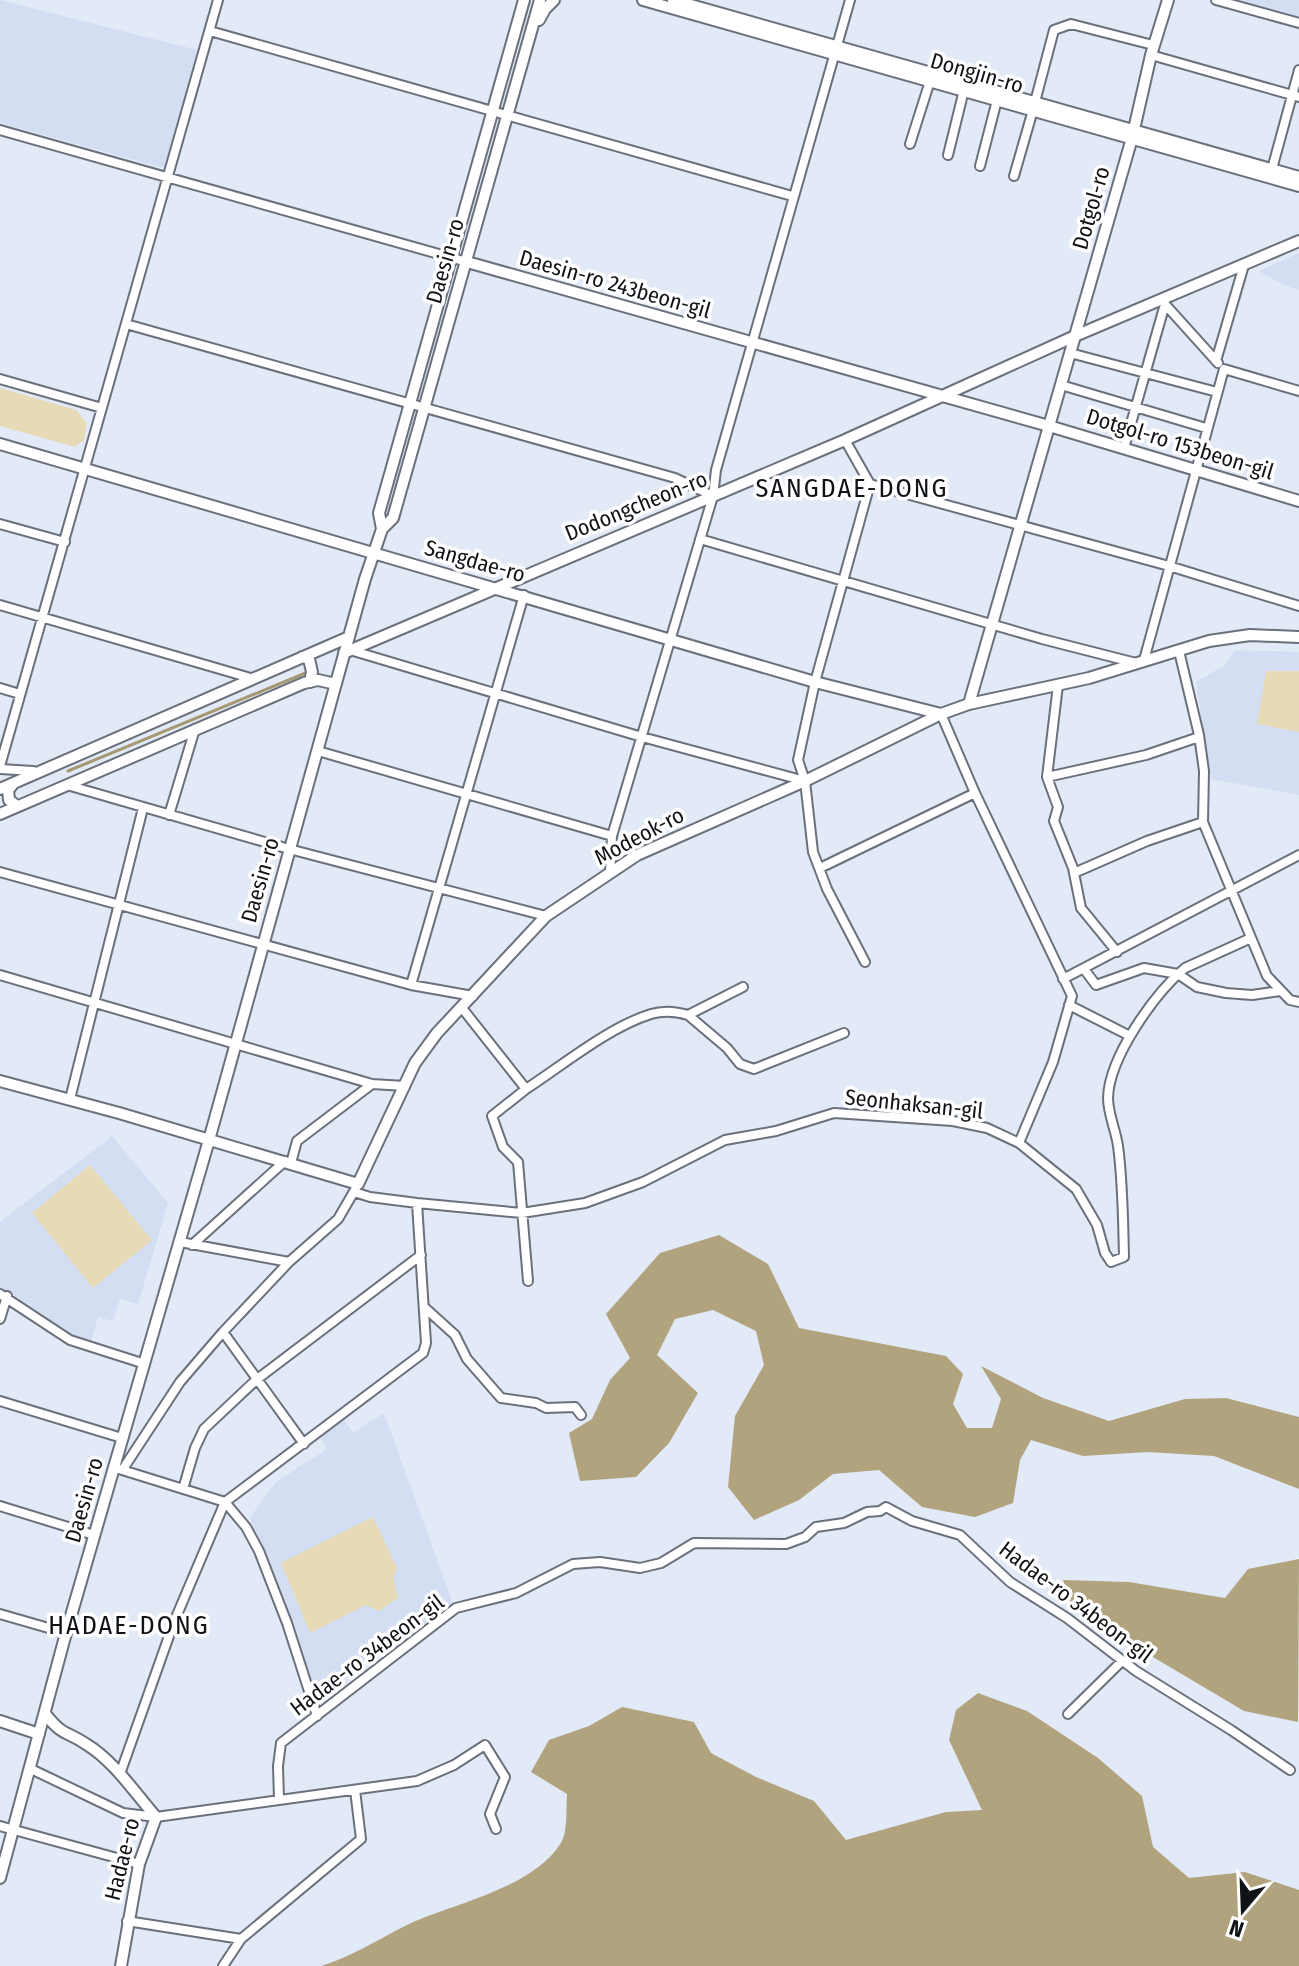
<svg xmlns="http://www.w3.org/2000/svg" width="1299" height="1966" font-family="'Fira Sans Condensed',sans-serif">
<rect width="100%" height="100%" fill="#e2e9f7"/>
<path fill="#d4def2" d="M0 0 197 50 164 168 0 123Z
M1232 0H1299V19Z
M1299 253V290L1281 284 1259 271Z
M1236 650 1299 652V795L1211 779 1196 682 1225 665Z
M112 1136 168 1203 138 1304 120 1299 113 1321 98 1317 91 1341 71 1334 8 1291 0 1289V1222Z
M384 1413 453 1604 324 1694 316 1696 296 1636 251 1522V1516L276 1482 327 1449 319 1436 340 1415 353 1433Z"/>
<path fill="#e7dbb7" d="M0 388 76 410 87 423 84 440 75 447 0 426Z
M1266 671H1299V732L1257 724Z
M90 1165 152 1240 93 1288 32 1213Z
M373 1517 397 1568 393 1578 398 1598 379 1611 366 1605 310 1633 281 1563Z"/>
<path fill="#b0a37e" d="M719 1235 768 1264 799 1328 946 1356 963 1374 953 1404 967 1428H992L1001 1399 981 1366 1043 1398 1109 1421 1185 1399 1226 1398 1299 1417V1489L1214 1456 1147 1452 1083 1456 1031 1440 1020 1460 1013 1503 975 1517 922 1507 879 1470 833 1474 799 1500 754 1520 728 1487 735 1416 764 1365 756 1331 713 1310 675 1319 657 1355 698 1393 669 1443 636 1477 580 1481 569 1433 592 1419 610 1380 630 1358 606 1314 660 1253Z
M1299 1559 1298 1722 1244 1711 1072 1609 1063 1580 1129 1582 1225 1598 1248 1569Z
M978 1693 1027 1711 1098 1758 1142 1796 1153 1847 1189 1878 1245 1872 1299 1890V1966H321C351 1957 377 1940 405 1926 452 1903 531 1890 561 1843 568 1831 566 1808 567 1794L531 1772 549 1740 589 1726 622 1707 694 1722 711 1753 756 1777 814 1801 846 1840 946 1812 982 1810 949 1740 956 1710Z"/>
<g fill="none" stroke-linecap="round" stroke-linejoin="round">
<path stroke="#a59873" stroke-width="3" d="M68 771 308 672"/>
<g stroke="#6a707c" stroke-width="12">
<path id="minor" d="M1216 0 1299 23
M210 31 792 196
M1151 55 1299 97
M1035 102 1054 30 1071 24 1153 45
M0 130 467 262
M910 144 930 81
M948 155 964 90
M980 166 997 100
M1272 169 1299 70
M1014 176 1033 110
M1163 302 1218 363
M126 324 675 478 713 496
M1070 353 1217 392
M1216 361 1244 265
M1224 369 1299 391
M0 379 102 408
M1061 385 1206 428
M845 440 870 484 815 682 798 760 805 781 813 852 827 889 865 962
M1124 448 1165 304
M870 484 1169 566 1299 606
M0 524 65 542
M700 539 1042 639 1136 663
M0 605 254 679
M350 650 642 737 805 781
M1179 651 1199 735 1204 771 1203 822 1267 976 1290 1000 1299 1002
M1144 660 1224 369
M1058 685 1047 777 1058 807 1054 821 1073 868 1081 908 1117 952
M0 688 20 694
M318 751 612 836
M0 766 218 0
M0 769 33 771
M1047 777 1146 755 1199 737
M67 785 289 849 546 916
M169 815 195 729
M820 868 975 793
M0 872 411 985 473 996
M610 872 612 836 713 496 716 470 850 0
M1074 873 1147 841 1203 822
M1084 969 1096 985 1144 968 1178 974 1197 987 1226 993 1252 995 1280 991
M0 975 372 1084 405 1086
M1063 979 1299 855
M411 985 524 595
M1069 1005 1130 1036
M462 1008 526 1089 492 1116 503 1147 518 1162 528 1281
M688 1015 727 1048 740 1064 754 1069 844 1033
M526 1089C563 1065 609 1027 651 1014 664 1010 675 1011 688 1015L743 987
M70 1099 143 808
M1019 1143 1076 1189 1097 1225 1105 1253 1111 1262 1124 1257C1123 1220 1123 1183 1118 1146 1116 1131 1108 1114 1108 1098 1109 1057 1155 993 1185 968L1251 938
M291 1163 297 1141 372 1084
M354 1192 370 1197 417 1203 522 1213 585 1203 643 1182 725 1140 776 1131 834 1113 953 1121 987 1128 1019 1143 1053 1062 1072 996 975 793 941 714
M180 1242 289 1262
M192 1245 285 1161
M0 1294 70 1340 145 1364
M424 1307 455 1335 467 1359 501 1398 536 1403 546 1408 575 1407 581 1415
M0 1319 7 1296
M223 1332 304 1444
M0 1401 122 1438
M119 1469 225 1502
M123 1469 180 1382 223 1332 289 1262 338 1219 356 1188
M183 1489 195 1448 204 1429 256 1380 421 1255
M225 1502 246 1527 259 1551 287 1623 317 1716
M0 1506 94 1535
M0 1614 66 1633
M1068 1714 1122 1661
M31 1769 123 1813 156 1817 417 1781 454 1765 485 1745 505 1777 490 1814 496 1829
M120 1774 174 1622 225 1502 423 1353 426 1343 417 1203
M279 1799 278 1766 281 1743 456 1608 516 1593 573 1564 600 1562 640 1568 661 1563 694 1543 786 1544 805 1537 816 1527 844 1523 867 1512 880 1511 886 1507 912 1521 960 1535 1010 1582 1067 1618 1136 1671 1231 1730 1290 1770
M0 1826 139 1864
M127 1921 241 1939 223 1966
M241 1939 361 1839 355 1790"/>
</g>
<g stroke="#6a707c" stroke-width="14">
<path id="tertiary" d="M643 0 1299 186
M673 0 1299 177
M539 20 545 9 554 0
M467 262 1049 426 1299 501
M0 444 815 682 941 714
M382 529 379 513 524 0
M344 653 845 440 1075 336 1299 241
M302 657 309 659 312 672 310 682
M969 704 1132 138 1151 55 1168 0
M13 784 8 790 9 800 17 806
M0 789 349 637
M0 814 304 683 318 680 336 684
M0 1081 119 1113 358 1184 415 1063 437 1033 546 916 637 855 805 781 941 714 969 704 1089 678 1209 641 1250 635 1299 637
M46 1715C64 1737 65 1730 86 1744 114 1761 135 1793 156 1817L139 1864 121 1966
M0 1721 39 1734
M0 1878 66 1633 209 1140 365 579 382 529 393 518 540 0"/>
</g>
<use href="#minor" stroke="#fff" stroke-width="8"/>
<use href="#tertiary" stroke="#fff" stroke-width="10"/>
</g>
<g text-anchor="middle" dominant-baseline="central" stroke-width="7" stroke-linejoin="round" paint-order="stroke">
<g font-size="22" fill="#0f1216" stroke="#fff">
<text transform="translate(977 73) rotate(16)">Dongjin-ro</text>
<text transform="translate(1091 208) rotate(-74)">Dotgol-ro</text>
<text transform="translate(445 261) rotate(-74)">Daesin-ro</text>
<text transform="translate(615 284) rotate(16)">Daesin-ro 243beon-gil</text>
<text transform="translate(1180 444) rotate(17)">Dotgol-ro 153beon-gil</text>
<text transform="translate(636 506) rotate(-22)">Dodongcheon-ro</text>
<text transform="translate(475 561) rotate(16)">Sangdae-ro</text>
<text transform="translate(639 836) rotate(-28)">Modeok-ro</text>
<text transform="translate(260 880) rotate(-74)">Daesin-ro</text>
<text transform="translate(914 1104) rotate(6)">Seonhaksan-gil</text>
<text transform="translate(84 1500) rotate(-74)">Daesin-ro</text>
<text transform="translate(1076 1602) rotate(37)">Hadae-ro 34beon-gil</text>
<text transform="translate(367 1655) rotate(-37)">Hadae-ro 34beon-gil</text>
<text transform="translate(122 1859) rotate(-76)">Hadae-ro</text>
</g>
<g font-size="26" letter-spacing="2" fill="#0f1216" stroke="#fff">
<text x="852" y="488">SANGDAE-DONG</text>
<text x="129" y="1625">HADAE-DONG</text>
</g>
</g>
<g transform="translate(1243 1910) rotate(199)" stroke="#ffffff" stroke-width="6" paint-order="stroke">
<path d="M0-6L14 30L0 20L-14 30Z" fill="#0f1216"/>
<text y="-12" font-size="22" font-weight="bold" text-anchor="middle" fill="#0f1216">N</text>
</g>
</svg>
